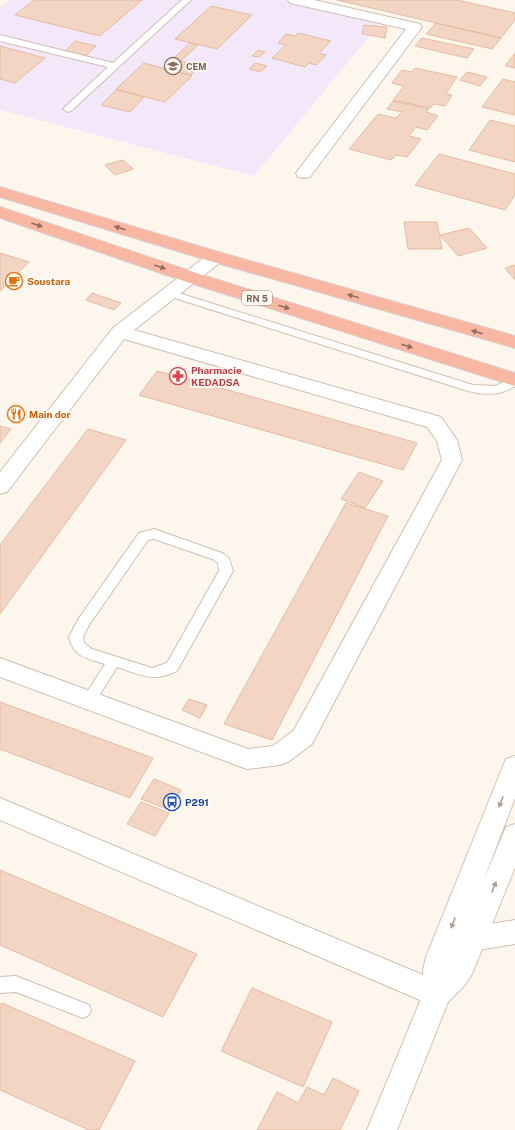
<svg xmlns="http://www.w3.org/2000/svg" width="515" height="1130" font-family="'Public Sans',sans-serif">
<rect width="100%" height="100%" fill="#fdf6ec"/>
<path fill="#f3e8fa" d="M10 0H285L382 21 254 176 0 110V8Z"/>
<path fill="#f3d5c3" stroke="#e6bba3" d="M34 0H142L100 36 15 15Z
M337 0H457L515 13V20L501 38Z
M211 6 252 15 217 49 175 39Z
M436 23 501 38 492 49 426 34Z
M364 25 387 27 385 38 362 34Z
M298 33 331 41 319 53 326 55 316 65 309 63 305 67 272 58 286 45 278 43 286 34 295 36Z
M422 38 474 49 467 58 415 46Z
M75 41 96 46 85 57 64 52Z
M190 43 198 45 171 70 163 68Z
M0 46 45 58 15 83 0 79Z
M258 50 265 52 259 57 252 56Z
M515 53V68L505 66Z
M180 61 200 66 191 75 171 70Z
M144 63 192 76 165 102 116 89Z
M255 63 267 66 260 72 249 69Z
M415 68 457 77 446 94 452 95 445 106 434 104 430 108 393 100 404 86 392 83 402 70 412 72Z
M467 72 487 77 480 86 460 80Z
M503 79 515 82V115L482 107Z
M116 90 144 97 130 112 101 105Z
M393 101 429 109 426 112 438 116 427 130 416 127 409 136 421 139 407 157 396 155 391 160 349 149 378 114 396 118 402 112 387 109Z
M490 120 515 126V162L469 150Z
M439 154 515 174V195L505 210 415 185Z
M123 160 133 169 115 175 105 165Z
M404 222H437L442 249H408Z
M469 228 487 248 458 256 440 235Z
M0 253 29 262 0 291Z
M515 265V280L505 268Z
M92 293 121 303 114 310 86 300Z
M157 371 178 376 417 443 403 470 139 395Z
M0 426 11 429 0 443Z
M88 429 126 440 0 614V545Z
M359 472 383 481 365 508 341 499Z
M346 503 388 516 272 740 224 724Z
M189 699 207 705 200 718 182 710Z
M0 702 153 758 130 798 0 749Z
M154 779 181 790 170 810 141 799Z
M141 802 169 813 155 836 127 824Z
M0 870 197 954 163 1017 0 945Z
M252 988 332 1022 303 1087 221 1051Z
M2 1003 135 1061 99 1130H89L0 1090V1006Z
M333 1078 359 1091 340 1130H257L277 1092 298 1103 307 1087 324 1095Z"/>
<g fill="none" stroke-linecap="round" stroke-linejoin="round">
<g stroke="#d1beb0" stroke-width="2">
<path id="lane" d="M182 0H191L71 111 68 112 63 109 65 107 108 67 0 41V35L113 63Z
M169 290 473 385 495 386 515 377V386C500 396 485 395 468 391L165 295 164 293 165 291Z
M154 529 222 553 229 558 233 571 177 671C152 683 142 675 117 667L94 704 89 706 84 704 82 700 105 664C87 658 74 658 69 637L79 618 139 533ZM154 539 212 559 218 563 219 571 167 663 152 668 92 649 84 643 83 637 89 625 148 540Z
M16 976 89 1005 91 1010 89 1015 83 1018 16 992 0 993V977Z"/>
</g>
<g stroke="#d1beb0" stroke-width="2">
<path id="street" d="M288 0H314L420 24 422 27 310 177 304 178 298 177 296 173 406 29 290 3Z
M216 252 222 253 225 257 222 261 134 330 441 417 457 440 462 460 312 744 288 762 279 765 247 769 0 677V658L248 749 273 746 294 730 442 460 437 441 427 427 124 339 7 492 0 494V472L113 328 210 253Z
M0 798 447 985 451 994 447 1003 437 1007 427 1003 0 820Z
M515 920V944L472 951 462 948 458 939 462 930 472 927Z"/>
</g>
<g stroke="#d6c0b0" stroke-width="2">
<path id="secondary" d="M515 756V798L482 884 506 827 515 824V867L472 974 464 986 448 1002 397 1130H367L423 994V970L426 957 503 766 506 759Z"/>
</g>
<g stroke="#dad1cd" stroke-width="2">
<path id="highway" d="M0 187 222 253 515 336V348L210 261 0 197Z
M0 207 196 273 515 373V386L184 281 0 218Z"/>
</g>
<use href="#lane" fill="#fff" fill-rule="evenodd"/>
<use href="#street" fill="#fff" fill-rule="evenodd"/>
<use href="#secondary" fill="#fff" fill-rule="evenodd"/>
<use href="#highway" fill="#f7b7a3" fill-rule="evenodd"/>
</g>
<defs><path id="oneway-solid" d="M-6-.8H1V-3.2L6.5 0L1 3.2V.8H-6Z"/></defs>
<g fill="#936e5e">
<use href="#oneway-solid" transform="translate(37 225) rotate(19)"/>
<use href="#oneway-solid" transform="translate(120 228) rotate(-163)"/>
<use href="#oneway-solid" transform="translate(160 267) rotate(19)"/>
<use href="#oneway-solid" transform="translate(353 296) rotate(-164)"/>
<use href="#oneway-solid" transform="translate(284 307) rotate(18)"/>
<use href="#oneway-solid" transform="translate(477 332) rotate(-164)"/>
<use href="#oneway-solid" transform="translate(407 346) rotate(18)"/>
</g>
<g fill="#af9d94">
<use href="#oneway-solid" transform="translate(501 802) rotate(111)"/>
<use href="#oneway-solid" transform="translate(494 887) rotate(-68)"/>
<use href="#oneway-solid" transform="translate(453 923) rotate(111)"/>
</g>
<defs>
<g id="school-ring" transform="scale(0.9)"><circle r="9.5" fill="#fffaf3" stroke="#8d6e63" stroke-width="1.5"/><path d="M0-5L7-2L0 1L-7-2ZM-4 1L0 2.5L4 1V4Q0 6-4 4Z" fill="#8d6e63"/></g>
<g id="cafe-ring" transform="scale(0.9)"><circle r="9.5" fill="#fffaf3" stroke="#e8710a" stroke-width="1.5"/><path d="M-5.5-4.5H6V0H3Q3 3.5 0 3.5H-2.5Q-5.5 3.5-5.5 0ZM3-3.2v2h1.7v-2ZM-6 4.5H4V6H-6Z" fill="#e8710a"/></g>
<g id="pharmacy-ring" transform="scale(0.9)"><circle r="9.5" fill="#fffaf3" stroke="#e0444e" stroke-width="1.5"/><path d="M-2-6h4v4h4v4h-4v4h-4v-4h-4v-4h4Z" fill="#e0444e"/></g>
<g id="restaurant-ring" transform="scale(0.9)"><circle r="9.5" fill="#fffaf3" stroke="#e8710a" stroke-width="1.5"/><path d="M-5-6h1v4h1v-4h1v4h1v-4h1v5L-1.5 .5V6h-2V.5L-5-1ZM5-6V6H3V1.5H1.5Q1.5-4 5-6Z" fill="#e8710a"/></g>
<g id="bus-ring" transform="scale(0.9)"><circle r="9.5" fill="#fffaf3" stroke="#1a4fb4" stroke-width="1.5"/><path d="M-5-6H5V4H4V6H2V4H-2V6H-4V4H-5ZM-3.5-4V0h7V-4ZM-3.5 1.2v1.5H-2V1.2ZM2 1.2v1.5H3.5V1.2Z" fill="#1a4fb4"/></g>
</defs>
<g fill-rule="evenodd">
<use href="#school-ring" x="173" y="66"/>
<use href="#cafe-ring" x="14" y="281"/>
<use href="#pharmacy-ring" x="178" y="376"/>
<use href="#restaurant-ring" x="16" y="414"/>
<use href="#bus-ring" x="172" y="802"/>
</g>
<g text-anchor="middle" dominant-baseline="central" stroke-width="3.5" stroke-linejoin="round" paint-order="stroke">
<g font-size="9" font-weight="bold" fill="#785e54" stroke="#fffaf3" text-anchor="start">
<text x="186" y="66">CEM</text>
</g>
<rect fill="#fffaf3" stroke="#a28b7f" stroke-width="1" x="242" y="291" width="30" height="14" rx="3"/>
<g font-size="9" font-weight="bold" fill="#7a5c4d">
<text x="257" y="298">RN 5</text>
</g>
<g font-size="10" font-weight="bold" fill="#c56008" stroke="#fffaf3" text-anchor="start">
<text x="27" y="281">Soustara</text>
<text x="29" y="414">Main dor</text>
</g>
<g font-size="10" font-weight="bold" fill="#be3a42" stroke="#fffaf3" text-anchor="start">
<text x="191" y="370">Pharmacie<tspan x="191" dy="12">KEDADSA</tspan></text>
</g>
<g font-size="10" font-weight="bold" fill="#164399" stroke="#fffaf3" text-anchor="start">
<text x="185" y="802">P291</text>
</g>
</g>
</svg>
